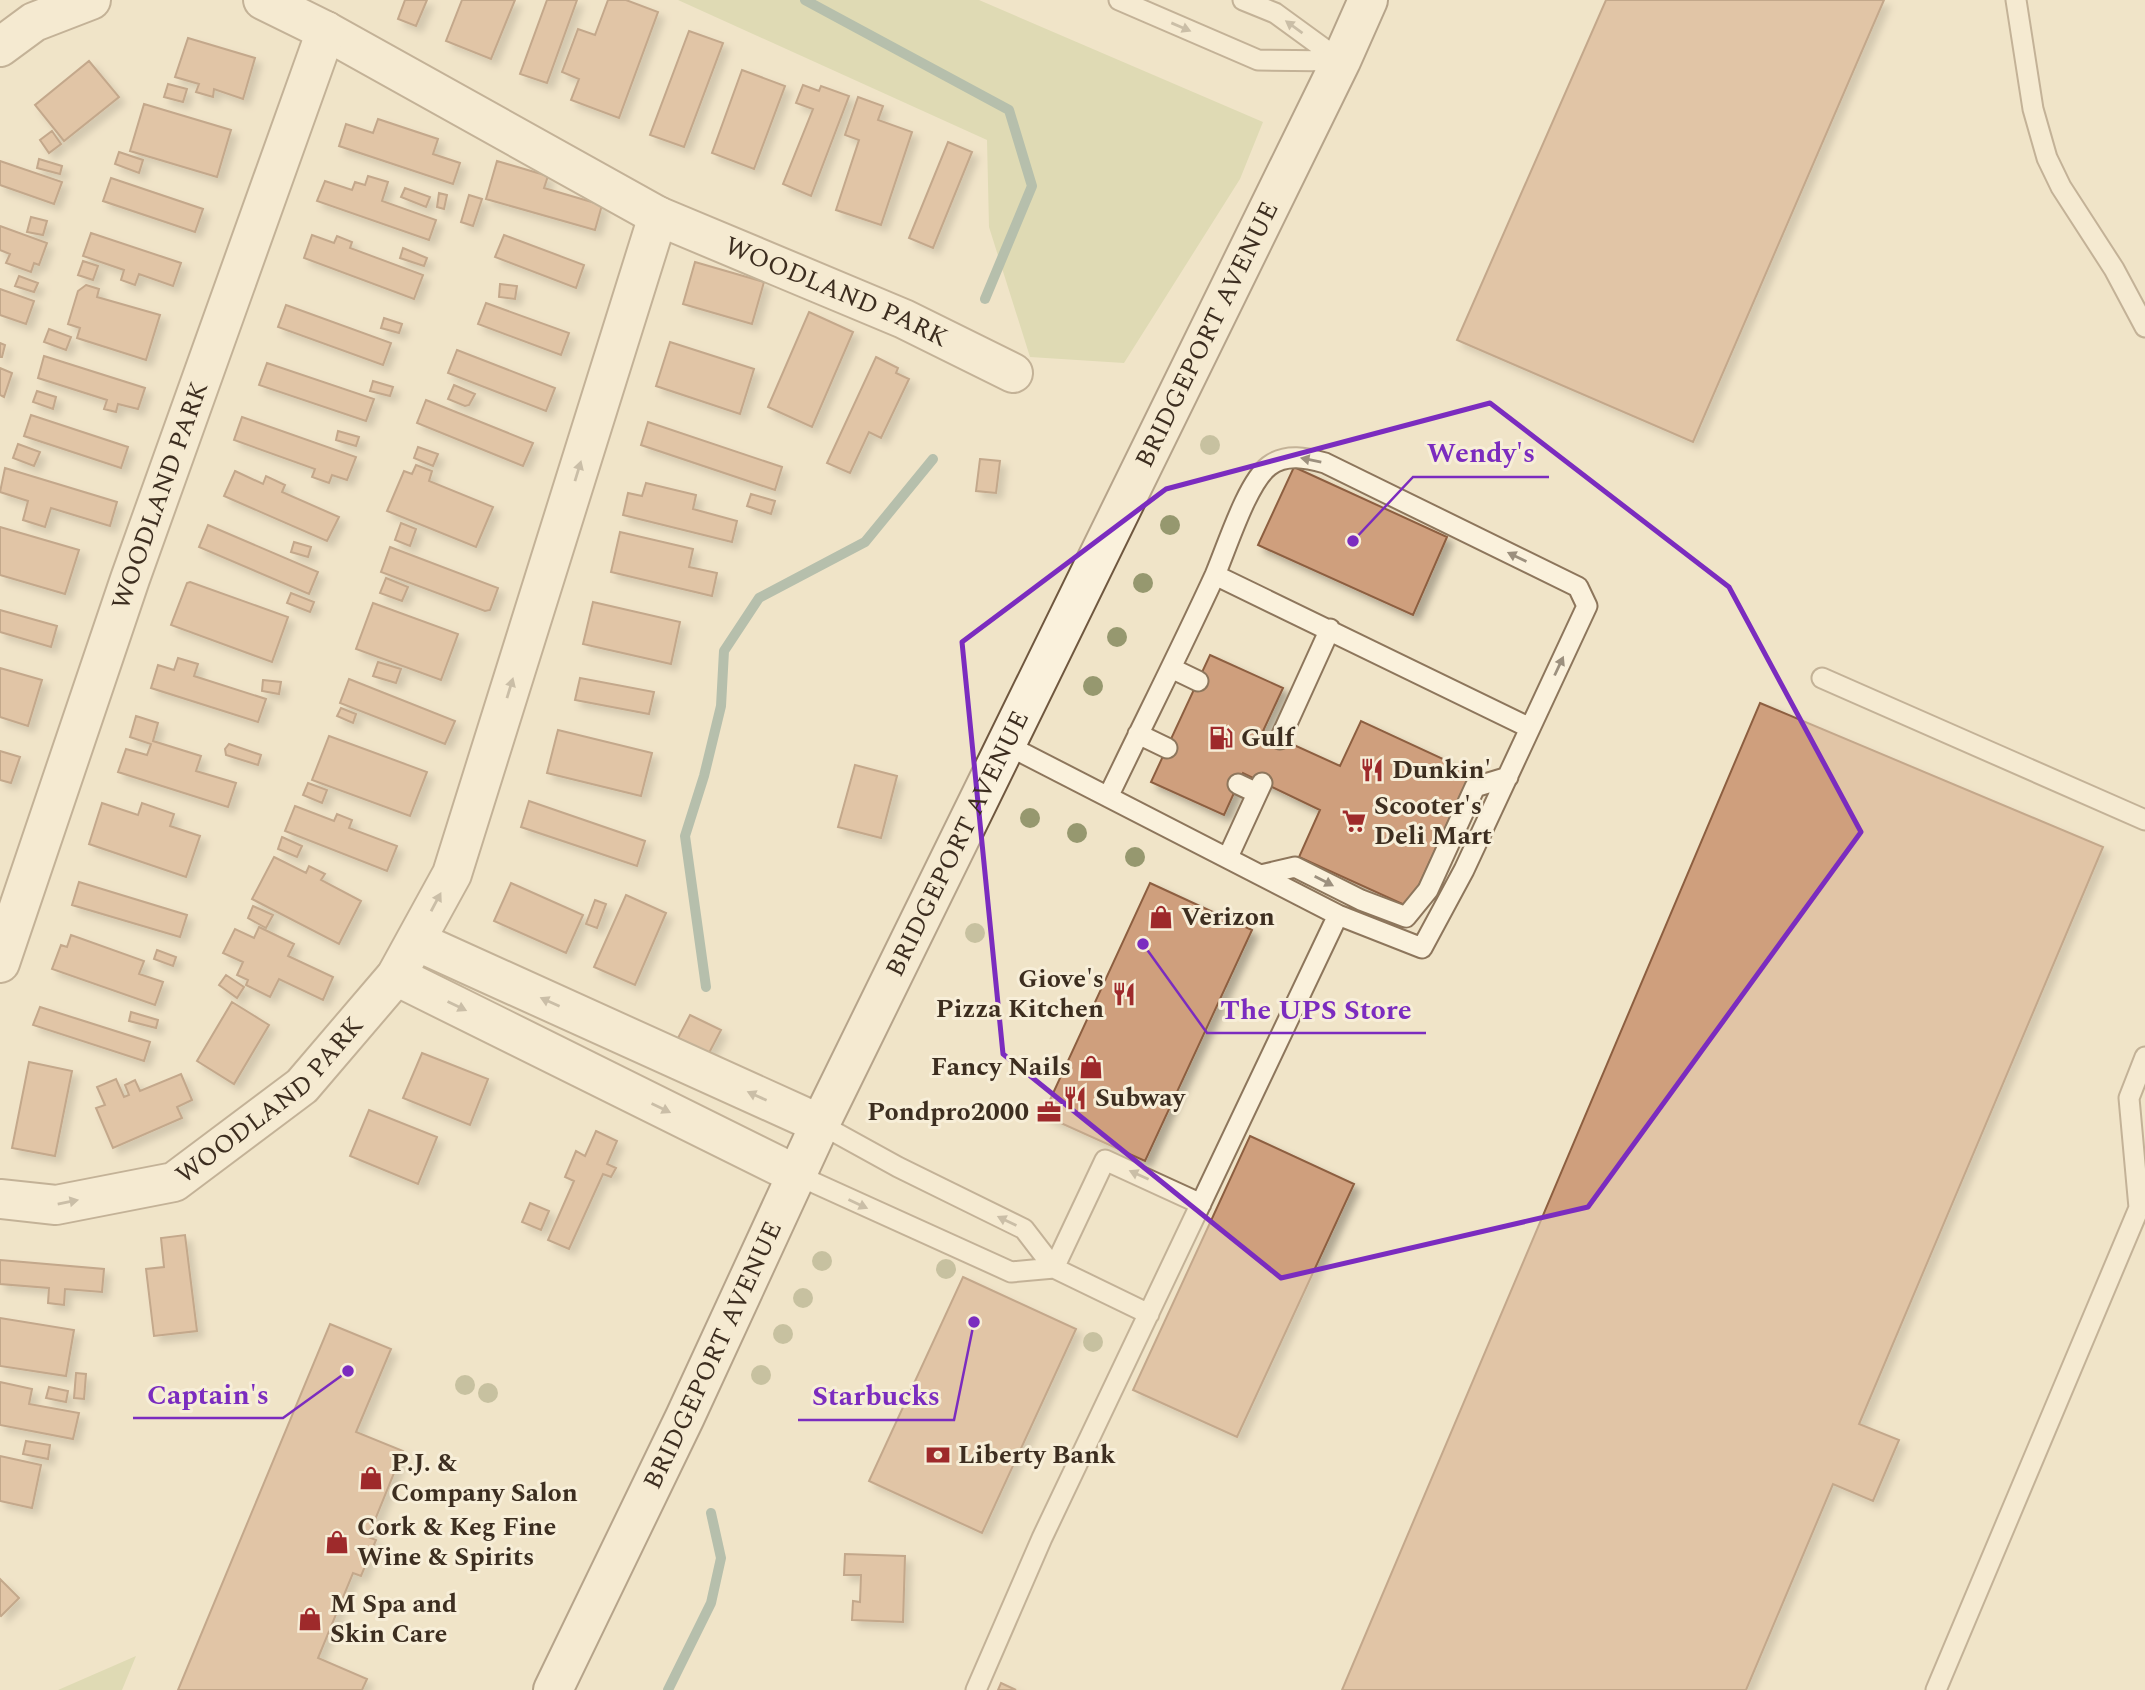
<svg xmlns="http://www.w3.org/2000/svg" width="2145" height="1690" font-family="Spectral,serif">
<defs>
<filter id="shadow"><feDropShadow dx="6" dy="6" stdDeviation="3.5" flood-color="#0004"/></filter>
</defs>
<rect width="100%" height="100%" fill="#f0e4c8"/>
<path fill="#c9cf9b" d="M678 0H979L1263 122 1240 179 1124 363 1030 357 989 227 987 140Z
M136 1656 122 1690H58Z"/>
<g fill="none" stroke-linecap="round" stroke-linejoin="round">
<path stroke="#6f938a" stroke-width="10" d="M805 0 1009 110 1032 186 985 299
M706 987 685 836 704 776 721 706 724 651 759 598 865 542 933 459
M668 1690 711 1603 721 1558 711 1513"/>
</g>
<path fill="#cf9f7d" stroke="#8d5f41" stroke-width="2" filter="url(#shadow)" d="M405 0H427L416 26 398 19Z
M462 0H515L491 59 446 41Z
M547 0H577L547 83 520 74Z
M608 0H626L658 12 619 118 571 100 579 79 562 72 578 29 595 35Z
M1606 0H1884L1693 442 1457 340Z
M689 31 723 43 684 147 650 135Z
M188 38 255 58 243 99 214 89 213 97 196 92 199 84 175 77Z
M89 61 119 97 64 141 35 105Z
M742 70 785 86 754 169 712 153Z
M168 84 187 89 183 102 164 97Z
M803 85 819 91 821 86 849 96 811 196 783 184 813 109 796 103Z
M858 97 883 106 878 120 912 132 881 225 836 210 859 140 845 135Z
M144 104 231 130 217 177 130 151Z
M378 119 438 139 433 154 460 163 453 184 339 146 346 124 373 133Z
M52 131 61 144 49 153 40 140Z
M948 142 972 152 933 248 909 238Z
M119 152 143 160 139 173 115 164Z
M39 159 62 166 60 174 37 168Z
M0 161 62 182 54 204 0 185Z
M497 161 548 176 544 188 602 205 595 230 486 199Z
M368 176 388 182 382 201 436 220 429 240 317 201 325 181 352 190 355 182 365 185Z
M111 178 203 209 195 232 103 201Z
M405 188 430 197 426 207 401 197Z
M439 193 447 195 444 209 437 207Z
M469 195 482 199 473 226 461 222Z
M31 217 47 221 43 235 27 232Z
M0 226 47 243 39 265 34 263 31 272 6 263 10 254 0 250Z
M91 233 181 263 173 286 139 274 135 285 121 280 124 270 83 256Z
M312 235 334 243 337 236 352 242 350 248 423 275 414 299 304 258Z
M504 235 584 265 576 288 495 257Z
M403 248 427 258 424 266 400 258Z
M83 261 98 266 93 280 78 275Z
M695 262 764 282 752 324 683 304Z
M19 276 38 283 34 292 15 286Z
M500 284 517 286 515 299 499 297Z
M86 285 99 289 97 297 160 315 146 360 77 338 80 328 68 324 78 291Z
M0 289 34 301 26 324 0 315Z
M486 303 569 333 561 355 478 324Z
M286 305 391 343 383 365 278 327Z
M809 312 853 332 812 427 768 407Z
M384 318 402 324 399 333 381 328Z
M49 329 71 337 66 350 44 342Z
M670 342 754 369 740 414 656 386Z
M0 343 5 345 2 357H0Z
M457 350 555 388 546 411 448 373Z
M44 356 145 388 138 409 118 404 116 412 104 409 107 400 38 378Z
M876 357 898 368 896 373 909 379 881 438 869 432 850 473 827 463Z
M267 363 374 399 366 421 259 385Z
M0 368 12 373 4 397 0 395Z
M373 381 393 387 390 396 370 391Z
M454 385 475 394 469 405 465 406 448 399Z
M37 391 56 397 53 409 33 402Z
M426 400 533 443 523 466 417 423Z
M31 415 128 447 121 468 24 436Z
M242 417 356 457 347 480 332 475 329 483 312 477 315 469 234 440Z
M648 422 782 467 775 490 641 445Z
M338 431 359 437 356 446 336 440Z
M18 444 40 452 34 466 13 458Z
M418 447 438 454 433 466 414 458Z
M980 459 1000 461 996 493 976 491Z
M416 465 432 471 429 481 493 507 476 547 387 511 404 471 412 474Z
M1294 467 1447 537 1413 615 1258 545Z
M5 468 117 502 110 526 51 508 45 527 23 520 28 501 0 492Z
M235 471 263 484 266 476 285 485 282 492 339 517 327 541 224 496Z
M646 483 696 495 693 509 737 521 732 542 623 515 628 493 642 496Z
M751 494 775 501 771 514 747 506Z
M401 523 416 529 410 546 395 540Z
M208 525 318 572 309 594 199 547Z
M0 527 79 550 65 594 0 575Z
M620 532 693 549 689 567 717 573 712 596 611 572Z
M294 542 311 547 308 557 291 552Z
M390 547 498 588 490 610 485 611 381 572Z
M386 578 408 587 402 601 380 593Z
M190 582 288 617 272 662 171 625 187 583Z
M291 593 314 602 310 612 287 603Z
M593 602 680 622 671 664 583 644Z
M373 603 458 634 441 680 356 649Z
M0 610 57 626 51 647 0 632Z
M1210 655 1283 688 1263 731 1340 766 1361 721 1471 772 1409 907 1299 857 1320 810 1243 773 1224 815 1151 782Z
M178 658 198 664 194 676 266 699 258 722 151 688 158 665 174 670Z
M378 662 401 669 396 683 373 676Z
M0 668 42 680 28 726 0 717Z
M580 678 654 692 649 714 575 700Z
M349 679 455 721 445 744 340 703Z
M263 680 281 682 279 694 262 691Z
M1760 703 2103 847 1859 1424 1899 1440 1873 1501 1833 1484 1746 1690H1342Z
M341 708 356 714 353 723 337 716Z
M136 716 158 723 153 741 201 756 196 771 236 783 228 807 118 772 126 749 147 755 151 744 130 737Z
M558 730 652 753 641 796 547 773Z
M329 736 427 772 410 816 312 780Z
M229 744 261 755 258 765 226 755 225 749Z
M0 751 20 757 11 783 0 780Z
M855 765 897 776 881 838 838 827Z
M308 783 327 790 322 803 303 795Z
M529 801 645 841 637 866 521 827Z
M102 803 138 815 142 803 174 814 170 826 200 836 186 877 89 844Z
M295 806 334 821 337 814 352 820 349 828 397 846 387 871 285 831Z
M282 837 302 846 297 857 278 849Z
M274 857 306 873 309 866 325 874 321 880 361 901 339 944 252 899Z
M79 882 187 915 180 937 72 905Z
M511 883 583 915 566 953 494 921Z
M1150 883 1252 930 1145 1161 1043 1115Z
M626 895 666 913 635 985 594 967Z
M595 900 606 904 597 928 586 924Z
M253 906 273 915 266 928 248 918Z
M259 927 294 944 288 956 333 977 323 1000 279 979 270 997 246 985 248 980 237 975 243 962 223 953 235 929 254 938Z
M71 935 144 961 139 974 163 982 155 1005 52 969 61 945 67 947Z
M157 950 176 957 173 966 154 959Z
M226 975 244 987 237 998 219 985Z
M232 1002 269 1025 234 1084 197 1061Z
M40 1007 150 1042 144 1061 33 1025Z
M131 1012 158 1020 156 1028 129 1021Z
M690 1015 721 1030 709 1053 678 1038Z
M422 1053 488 1079 470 1125 403 1098Z
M29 1062 72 1071 55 1156 12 1148Z
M181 1074 192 1100 177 1107 182 1118 113 1148 96 1108 105 1105 97 1087 116 1079 124 1097 129 1095 125 1085 135 1080 140 1091Z
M369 1110 437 1137 418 1184 350 1156Z
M596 1131 617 1141 607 1164 616 1168 611 1177 603 1174 569 1249 548 1240 574 1181 565 1177 576 1151 585 1156Z
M1250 1136 1354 1184 1237 1437 1133 1390Z
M530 1203 549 1211 541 1230 522 1222Z
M185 1235 197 1331 154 1336 146 1269 164 1267 161 1238Z
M0 1260 104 1269 102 1292 65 1289 64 1305 48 1303 49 1288 0 1284Z
M963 1277 1076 1329 982 1533 869 1481Z
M0 1318 74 1330 66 1376 0 1366Z
M330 1324 391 1349 356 1432 403 1451 368 1537 376 1540 361 1576 353 1573 318 1658 367 1679 362 1690H178Z
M76 1373 86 1374 84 1399 74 1398Z
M0 1382 32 1389 29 1404 79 1413 73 1439 0 1425Z
M49 1387 68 1391 66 1402 46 1398Z
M26 1441 50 1445 48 1459 23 1454Z
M0 1456 41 1465 32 1508 0 1501Z
M845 1554 905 1556 903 1622 852 1620 853 1601 860 1602 861 1575H844Z
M0 1579 19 1598 1 1616 0 1615Z
M1001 1683 1016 1690H998Z"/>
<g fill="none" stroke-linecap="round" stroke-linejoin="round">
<g stroke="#8d765c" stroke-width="23">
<path id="lane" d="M1119 0 1258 60 1341 61
M1243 0 1275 13 1341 61
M2016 0 2033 109 2047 158 2061 187 2114 269 2145 327
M1215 575 1530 728
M1171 668 1198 681
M1822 678 2145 820
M1138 734 1167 748
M1280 739 1330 629
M1007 745 1338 915 1422 948 1464 870 1587 606 1578 587 1325 463C1307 458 1286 453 1269 466 1247 483 1227 547 1215 575 1181 649 1144 722 1109 795
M1238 784 1257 793
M1228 857 1262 783
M1261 875 1295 867 1361 900 1406 917 1428 890 1475 787 1508 777
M820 1124 898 1167 1024 1229 1054 1268 1149 1314
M797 1175 1011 1272 1054 1268
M2139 1208 2129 1098 2145 1057
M1054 1268 1105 1160 1201 1204
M976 1690 1042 1538 1338 915
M1936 1690 2139 1208 2145 1205"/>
</g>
<g stroke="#8d765c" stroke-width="42">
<g id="street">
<path id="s1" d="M263 0 326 31 658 216 904 319 1013 373"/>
<path d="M0 47 34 22 91 0"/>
<path d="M416 941 820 1124"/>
<path id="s2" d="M0 963 130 579 326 31"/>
<path d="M396 976 797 1175"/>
<path id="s3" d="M0 1199 56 1205 174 1182 302 1086 396 976 452 874 658 216"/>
</g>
</g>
<g stroke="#6f573f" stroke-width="42">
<g id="secondary">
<path id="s4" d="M553 1690 685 1417 820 1124 1341 61 1368 0"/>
</g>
</g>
<use href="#lane" stroke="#faf1dc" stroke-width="19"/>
<use href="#street" stroke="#faf1dc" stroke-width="38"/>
<use href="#secondary" stroke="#faf1dc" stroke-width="38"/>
</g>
<g fill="#96986f">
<circle cx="1210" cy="445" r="10"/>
<circle cx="1170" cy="525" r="10"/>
<circle cx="1143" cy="583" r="10"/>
<circle cx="1117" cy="637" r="10"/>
<circle cx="1093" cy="686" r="10"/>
<circle cx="1030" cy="818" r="10"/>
<circle cx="1077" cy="833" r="10"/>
<circle cx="1135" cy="857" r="10"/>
<circle cx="975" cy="933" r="10"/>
<circle cx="822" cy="1261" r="10"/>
<circle cx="946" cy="1269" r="10"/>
<circle cx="803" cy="1298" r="10"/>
<circle cx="783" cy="1334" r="10"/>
<circle cx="1093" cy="1342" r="10"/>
<circle cx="761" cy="1375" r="10"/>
<circle cx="465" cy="1385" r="10"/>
<circle cx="488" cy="1393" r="10"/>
</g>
<defs><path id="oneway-solid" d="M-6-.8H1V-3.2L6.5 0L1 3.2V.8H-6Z" transform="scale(1.75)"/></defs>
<g fill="#9c907e">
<use href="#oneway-solid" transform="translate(1181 27) rotate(23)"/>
<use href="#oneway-solid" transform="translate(1294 27) rotate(-144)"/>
<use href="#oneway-solid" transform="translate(1311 460) rotate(-169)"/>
<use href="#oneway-solid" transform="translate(578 471) rotate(-73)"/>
<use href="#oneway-solid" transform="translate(1517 557) rotate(-154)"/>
<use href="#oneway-solid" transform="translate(1559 666) rotate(-65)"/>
<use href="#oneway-solid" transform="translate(510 688) rotate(-73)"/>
<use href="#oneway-solid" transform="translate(1324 881) rotate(27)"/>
<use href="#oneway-solid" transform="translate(436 902) rotate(-62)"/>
<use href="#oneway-solid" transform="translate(550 1002) rotate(-156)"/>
<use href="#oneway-solid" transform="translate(457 1006) rotate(26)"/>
<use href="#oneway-solid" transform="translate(757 1096) rotate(-156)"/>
<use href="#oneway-solid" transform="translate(661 1108) rotate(26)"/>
<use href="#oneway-solid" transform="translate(1139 1175) rotate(-156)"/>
<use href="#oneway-solid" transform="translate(68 1202) rotate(-11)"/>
<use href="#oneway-solid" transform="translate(858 1204) rotate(25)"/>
<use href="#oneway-solid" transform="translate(1007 1221) rotate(-154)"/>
</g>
<path d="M0 0H2145V1690H0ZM1490 403 1729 587 1861 832 1588 1207 1281 1278 1003 1054 962 642 1166 489Z" fill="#f0e4c8" fill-opacity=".55" fill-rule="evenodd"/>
<path fill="none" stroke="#7b2cbf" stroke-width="5" stroke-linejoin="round" d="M1490 403 1729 587 1861 832 1588 1207 1281 1278 1003 1054 962 642 1166 489Z"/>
<defs>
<g id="fuel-bare" transform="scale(1.89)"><path d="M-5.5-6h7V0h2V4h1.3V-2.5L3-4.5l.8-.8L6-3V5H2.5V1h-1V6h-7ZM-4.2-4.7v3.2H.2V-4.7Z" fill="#9e2a2b" stroke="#f7eed8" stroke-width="2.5" paint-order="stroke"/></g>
<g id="restaurant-bare" transform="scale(1.89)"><path d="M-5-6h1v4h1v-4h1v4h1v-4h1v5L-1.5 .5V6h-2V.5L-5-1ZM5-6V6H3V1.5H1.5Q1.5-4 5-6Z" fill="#9e2a2b" stroke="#f7eed8" stroke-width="2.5" paint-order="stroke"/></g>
<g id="supermarket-bare" transform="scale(1.89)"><path d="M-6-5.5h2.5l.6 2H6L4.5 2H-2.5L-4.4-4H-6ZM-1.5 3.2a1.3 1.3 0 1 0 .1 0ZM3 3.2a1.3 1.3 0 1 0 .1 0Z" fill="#9e2a2b" stroke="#f7eed8" stroke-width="2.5" paint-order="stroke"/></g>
<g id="shop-bare" transform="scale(1.89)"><path d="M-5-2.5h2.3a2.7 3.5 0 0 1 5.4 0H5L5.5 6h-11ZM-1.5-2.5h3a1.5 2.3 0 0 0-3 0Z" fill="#9e2a2b" stroke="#f7eed8" stroke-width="2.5" paint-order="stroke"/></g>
<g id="office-bare" transform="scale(1.89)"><path d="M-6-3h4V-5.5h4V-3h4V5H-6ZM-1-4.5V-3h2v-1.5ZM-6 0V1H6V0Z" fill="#9e2a2b" stroke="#f7eed8" stroke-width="2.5" paint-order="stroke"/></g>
<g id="bank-bare" transform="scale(1.89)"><path d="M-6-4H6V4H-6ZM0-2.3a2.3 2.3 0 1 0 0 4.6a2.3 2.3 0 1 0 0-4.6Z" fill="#9e2a2b" stroke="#f7eed8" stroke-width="2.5" paint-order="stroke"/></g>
</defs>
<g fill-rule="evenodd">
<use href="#fuel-bare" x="1221" y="738"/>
<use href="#restaurant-bare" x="1372" y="770"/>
<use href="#supermarket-bare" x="1354" y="821"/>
<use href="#shop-bare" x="1161" y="917"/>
<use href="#restaurant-bare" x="1124" y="994"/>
<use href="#shop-bare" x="1091" y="1067"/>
<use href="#restaurant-bare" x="1075" y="1098"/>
<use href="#office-bare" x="1049" y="1112"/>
<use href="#bank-bare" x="938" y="1455"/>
<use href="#shop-bare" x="371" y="1478"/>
<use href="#shop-bare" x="337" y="1542"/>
<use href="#shop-bare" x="310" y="1619"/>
</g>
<g text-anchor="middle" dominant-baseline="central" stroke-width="6" stroke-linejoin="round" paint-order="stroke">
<g font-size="26" fill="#3d2e20" stroke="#f7eed8">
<text stroke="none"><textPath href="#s1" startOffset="644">WOODLAND PARK</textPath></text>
<text stroke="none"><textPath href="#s4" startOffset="1505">BRIDGEPORT AVENUE</textPath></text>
<text stroke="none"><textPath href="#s2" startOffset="494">WOODLAND PARK</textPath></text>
<text stroke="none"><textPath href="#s4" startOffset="938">BRIDGEPORT AVENUE</textPath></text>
<text stroke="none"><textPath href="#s3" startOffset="303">WOODLAND PARK</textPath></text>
<text stroke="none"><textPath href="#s4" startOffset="371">BRIDGEPORT AVENUE</textPath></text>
</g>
<g font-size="26" font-weight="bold" fill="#3d2e20" stroke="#f7eed8" text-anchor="start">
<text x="1241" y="738">Gulf</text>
<text x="1392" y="770">Dunkin'</text>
<text x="1374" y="806">Scooter's<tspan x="1374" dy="30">Deli Mart</tspan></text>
<text x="1181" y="917">Verizon</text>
<text x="1104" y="979" text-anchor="end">Giove's<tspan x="1104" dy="30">Pizza Kitchen</tspan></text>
<text x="1071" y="1067" text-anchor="end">Fancy Nails</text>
<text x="1095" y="1098">Subway</text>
<text x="1029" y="1112" text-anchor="end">Pondpro2000</text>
<text x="958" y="1455">Liberty Bank</text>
<text x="391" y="1463">P.J. &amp;<tspan x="391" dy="30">Company Salon</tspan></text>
<text x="357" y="1527">Cork &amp; Keg Fine<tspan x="357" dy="30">Wine &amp; Spirits</tspan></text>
<text x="330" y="1604">M Spa and<tspan x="330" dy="30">Skin Care</tspan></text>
</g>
</g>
<path fill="none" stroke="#7b2cbf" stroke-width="2.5" d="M1353 541L1413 477H1549M1143 944L1207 1033H1426M348 1371L283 1418H133M974 1322L954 1420H798"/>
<g fill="#7b2cbf" stroke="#f7eed8" stroke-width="2.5">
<circle cx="1353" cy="541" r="7"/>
<circle cx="1143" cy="944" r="7"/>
<circle cx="348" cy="1371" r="7"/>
<circle cx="974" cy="1322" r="7"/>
</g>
<g font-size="28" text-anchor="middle" font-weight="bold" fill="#7b2cbf" stroke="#f7eed8" stroke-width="6" stroke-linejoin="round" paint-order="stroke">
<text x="1481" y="462">Wendy's</text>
<text x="1316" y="1019">The UPS Store</text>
<text x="208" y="1404">Captain's</text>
<text x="876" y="1405">Starbucks</text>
</g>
</svg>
